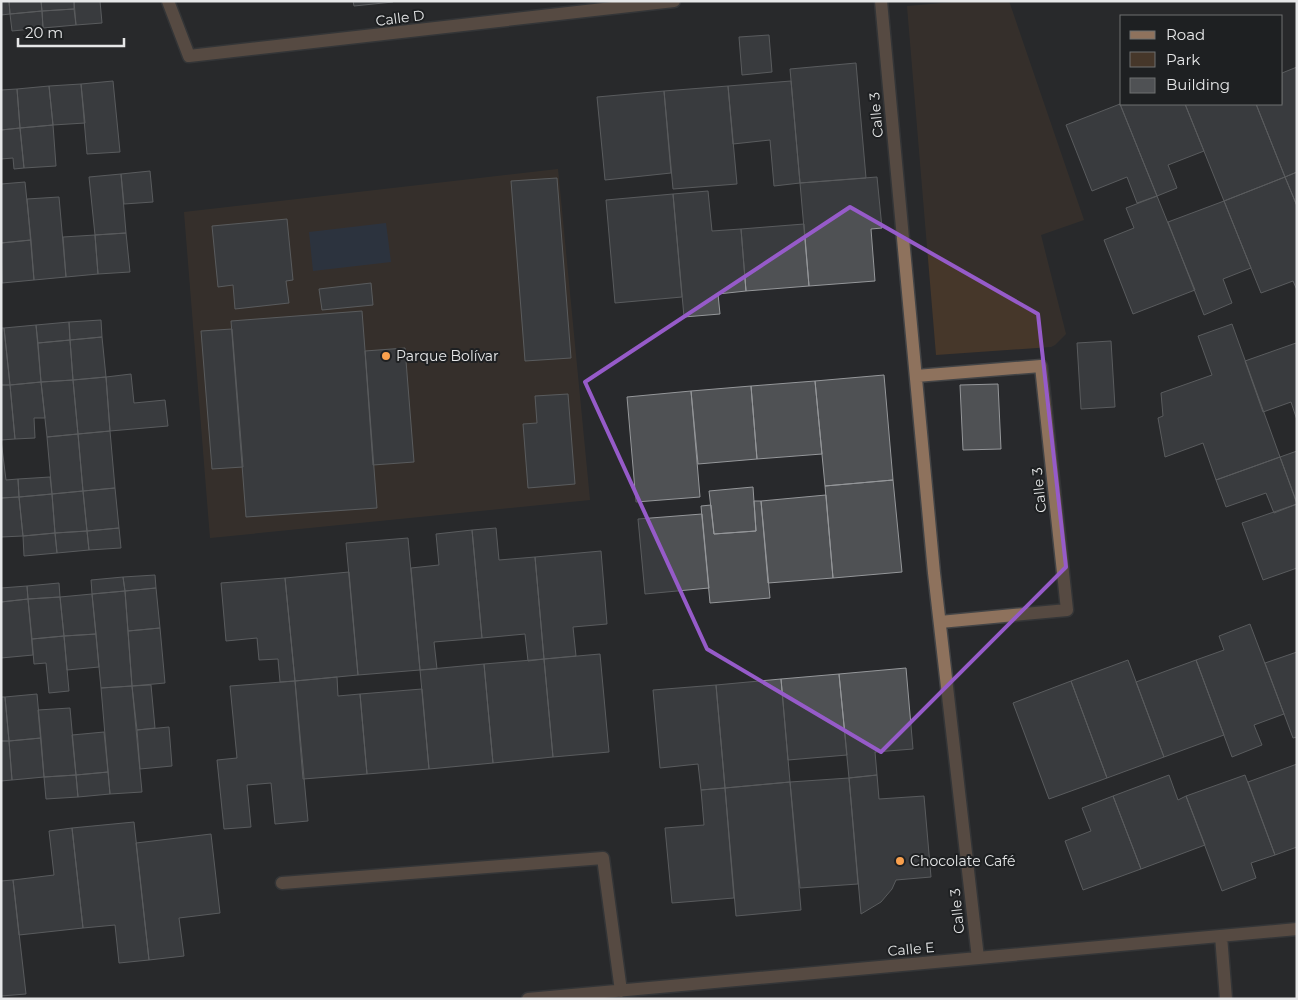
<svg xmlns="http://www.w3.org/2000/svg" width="1298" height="1000" font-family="Montserrat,sans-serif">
<rect width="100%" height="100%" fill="#28292c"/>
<path fill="#46372a" d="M966 1H1009L1084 220 1041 235 1066 334 1055 345 1051 347 936 355 907 6Z
M558 169 590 500 210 538 184 212Z"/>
<path fill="#323e56" d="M386 223 391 262 313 271 309 232Z"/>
<path fill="#4f5154" stroke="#95979a" d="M1 1H9L10 14 1 15Z
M9 1H41L42 11 10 14Z
M41 1H74V9L42 11Z
M74 1H100L102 23 76 25Z
M353 1H393V2L354 6Z
M74 9 76 25 43 28 42 11Z
M42 11 43 28 12 31 10 14Z
M769 35 772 72 742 75 739 37Z
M856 63 866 178 800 183 790 69Z
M1297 67V172L1285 177 1256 104H1282V73Z
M113 81 120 152 87 154 81 84Z
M791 81 800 183 774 186 770 140 733 144 728 86Z
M81 84 85 123 53 125 49 86Z
M49 86 53 125 20 128 17 89Z
M728 86 737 184 673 189 664 91Z
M17 89 20 128 1 130V90Z
M664 91 671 173 605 180 597 97Z
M1120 104 1157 196 1137 203 1127 177 1092 191 1066 125Z
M1120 104H1185L1204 151 1168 165 1177 188 1157 196Z
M1185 104H1256L1285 177 1224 201Z
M53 125 56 166 24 168 20 128Z
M20 128 24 168 14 169 13 158 1 159V130Z
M150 171 153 202 124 204 121 174Z
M1297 172V206L1285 177Z
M121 174 126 233 95 235 89 177Z
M877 177 882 228 871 229 875 281 809 286 800 183Z
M1285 177 1297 206V290L1293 281 1261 293 1224 201Z
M557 178 571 358 525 361 511 181Z
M25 182 31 240 1 243V184Z
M708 191 712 231 741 229 746 291 718 294 720 314 684 317 673 194Z
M673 194 682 297 615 303 606 200Z
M1157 196 1195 290 1133 314 1104 240 1134 228 1126 208Z
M59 197 66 277 34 280 27 199Z
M1224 201 1251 268 1223 279 1232 303 1204 315 1168 222Z
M287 219 293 280 286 281 289 303 235 309 233 285 218 287 212 226Z
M804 224 809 286 746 291 741 229Z
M126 233 130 272 98 274 95 235Z
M95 235 98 274 66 277 63 237Z
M31 240 34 280 2 283 1 243Z
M371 283 373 305 322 310 319 289Z
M362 311 377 508 246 517 231 321Z
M101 320 102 337 70 340 69 322Z
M69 322 70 340 38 343 36 325Z
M1232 324 1280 457 1216 480 1203 443 1165 457 1158 418 1163 416 1161 393 1212 375 1198 336Z
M36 325 41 382 10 385 4 328Z
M1 328H4L10 385H1Z
M232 329 243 467 212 469 201 331Z
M102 337 106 377 73 380 70 340Z
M70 340 73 380 41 382 38 343Z
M1111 341 1115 407 1081 409 1077 343Z
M1296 343 1297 346V420L1291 402 1263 412 1245 361Z
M405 348 414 462 373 465 365 351Z
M131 374 134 403 165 400 168 426 110 431 106 377Z
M884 375 893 480 825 486 815 381Z
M106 377 110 431 78 434 73 380Z
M73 380 78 434 47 437 41 382Z
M815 381 822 454 757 459 751 386Z
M41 382 45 418H34L35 438 15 439 10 385Z
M998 384 1001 449 963 450 960 385Z
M1 385H10L15 439 1 440Z
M751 386 757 459 698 464 691 391Z
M691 391 700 497 636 502 627 397Z
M568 394 575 484 528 488 523 424 537 423 535 396Z
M110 431 115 488 83 491 78 434Z
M78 434 83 491 52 494 47 437Z
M1 440 6 480 18 479 19 497 1 498Z
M1297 451V503L1280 457Z
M1280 457 1297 504 1274 513 1266 493 1226 507 1216 480Z
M50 477 52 494 19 497 18 479Z
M893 480 902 572 833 578 825 486Z
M753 487 756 531 714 534 709 491Z
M115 488 119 528 87 531 83 491Z
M83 491 87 531 55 533 52 494Z
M52 494 55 533 23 536 19 497Z
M826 495 833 578 768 583 761 501Z
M19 497 23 536 1 537V498Z
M754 501H761L770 598 710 603 701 506 711 505 714 534 756 531Z
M1297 504V568L1263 580 1242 523Z
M702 514 709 588 645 594 638 519Z
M119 528 121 548 89 550 87 531Z
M496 528 499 560 535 557 544 659 528 661 525 634 482 638 472 530Z
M472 530 482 638 434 642 437 669 420 670 411 568 439 565 436 534Z
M87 531 89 550 57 553 55 533Z
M55 533 57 553 24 556 23 536Z
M408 538 420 670 358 675 346 543Z
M601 551 607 624 573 627 576 656 544 659 535 557Z
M349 572 358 675 295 681 285 578Z
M155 575 156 588 125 591 123 577Z
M123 577 125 591 92 594 91 580Z
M285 578 295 681 280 682 278 659 259 660 257 638 226 641 221 583Z
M59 583 60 597 28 599 27 586Z
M27 586 28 599 1 602V588Z
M156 588 160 628 128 631 125 591Z
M125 591 132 686 101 688 92 594Z
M92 594 96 634 64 636 60 597Z
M60 597 64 636 32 639 28 599Z
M28 599 33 655 1 658V602Z
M1250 624 1284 714 1254 725 1262 745 1232 757 1196 660 1224 650 1219 636Z
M160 628 165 683 132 686 128 631Z
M96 634 99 667 67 670 64 636Z
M64 636 69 691 49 693 46 663 34 664 32 639Z
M1297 652V737L1293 738 1265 663Z
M600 654 609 752 553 757 544 659Z
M544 659 553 757 493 763 484 664Z
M1128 660 1164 757 1107 778 1071 681Z
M1196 660 1224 735 1164 757 1136 682Z
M484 664 493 763 429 769 420 670Z
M906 668 913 749 875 752 877 775 849 778 839 674Z
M839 674 847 755 788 760 781 679Z
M337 677 338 696 360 694 367 774 303 779 295 681Z
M781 679 790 782 725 788 716 685Z
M295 681 308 821 275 824 271 783 247 785 251 827 224 829 217 760 237 758 230 686Z
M1071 681 1107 778 1049 799 1013 703Z
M151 685 155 728 137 730 132 686Z
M716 685 725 788 701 790 698 764 660 768 653 690Z
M132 686 142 792 110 794 101 688Z
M422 689 429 769 367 774 360 694Z
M37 694 41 738 9 741 5 697Z
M1 697H5L9 741H1Z
M70 708 76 775 44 777 38 710Z
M169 727 172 766 140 769 137 730Z
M104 732 108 772 76 775 72 735Z
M41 738 44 777 12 780 9 741Z
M1 741H9L12 780 1 781Z
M1297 764V847L1275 855 1248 782Z
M108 772 110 794 78 797 76 775Z
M76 775 78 797 46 799 44 777Z
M877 775 879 799 924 796 931 877 896 880 892 889 881 902 861 914 849 778Z
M1169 775 1178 800 1186 796 1205 845 1141 869 1113 796Z
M1245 775 1275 855 1251 863 1256 878 1222 891 1186 796Z
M849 778 858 884 800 888 790 782Z
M790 782 801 910 736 916 725 788Z
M725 788 734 898 672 903 665 828 704 825 701 790Z
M1113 796 1141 869 1083 890 1065 841 1091 831 1082 808Z
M134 822 149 960 119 963 115 925 83 928 72 828Z
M72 828 83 928 19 935 13 880 54 875 49 831Z
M211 834 220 913 179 918 184 956 149 960 136 843Z
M13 880 26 994 1 996V881Z"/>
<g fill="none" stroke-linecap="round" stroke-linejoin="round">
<g stroke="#434446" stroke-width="15">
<path id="minor" d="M168 1 189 56 674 1
M881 1 934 573 978 958
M916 376 1041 366 1067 610 940 622
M282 883 603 858 621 991
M1221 936 1226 999
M528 999 1297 929"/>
</g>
<use href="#minor" stroke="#8e725d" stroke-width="12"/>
</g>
<path d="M0 0H1298V1000H0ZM850 207 1038 314 1066 567 881 752 707 649 585 382Z" fill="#28292c" fill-opacity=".55" fill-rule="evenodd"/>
<path fill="none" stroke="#965bc9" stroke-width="4" stroke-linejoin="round" d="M850 207 1038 314 1066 567 881 752 707 649 585 382Z"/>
<g fill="#f9a04d" stroke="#1e2022" stroke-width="2">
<circle cx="386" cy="356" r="5"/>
<circle cx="900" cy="861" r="5"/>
</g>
<g text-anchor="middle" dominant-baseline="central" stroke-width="4" stroke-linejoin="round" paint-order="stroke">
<g font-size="14" fill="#e6e7e8" stroke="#1e2022">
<text transform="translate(400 18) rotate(-7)">Calle D</text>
<text transform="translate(876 115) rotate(-95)">Calle 3</text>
<text transform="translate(1039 490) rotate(-96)">Calle 3</text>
<text transform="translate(957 911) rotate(-96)">Calle 3</text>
<text transform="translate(911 949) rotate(-5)">Calle E</text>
</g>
<g font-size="14" fill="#e6e7e8" stroke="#1e2022" text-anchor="start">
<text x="396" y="356">Parque Bolívar</text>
<text x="910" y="861">Chocolate Café</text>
</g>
</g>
<rect width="1298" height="1000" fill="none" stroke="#e6e7e8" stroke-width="5"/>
<rect x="1120" y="15" width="162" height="90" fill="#1e2022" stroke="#6e7071"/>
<rect x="1130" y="31" width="25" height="8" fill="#8e725d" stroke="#6e7071"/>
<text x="1166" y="40" font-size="15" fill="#e6e7e8">Road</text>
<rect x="1130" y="52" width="25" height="15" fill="#46372a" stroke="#6e7071"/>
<text x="1166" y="65" font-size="15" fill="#e6e7e8">Park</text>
<rect x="1130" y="78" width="25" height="15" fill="#4f5154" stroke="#6e7071"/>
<text x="1166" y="90" font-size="15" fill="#e6e7e8">Building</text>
<path d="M18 38v8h106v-8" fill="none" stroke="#e6e7e8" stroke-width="2.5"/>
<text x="25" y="38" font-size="15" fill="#e6e7e8" stroke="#1e2022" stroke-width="4" paint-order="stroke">20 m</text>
</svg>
